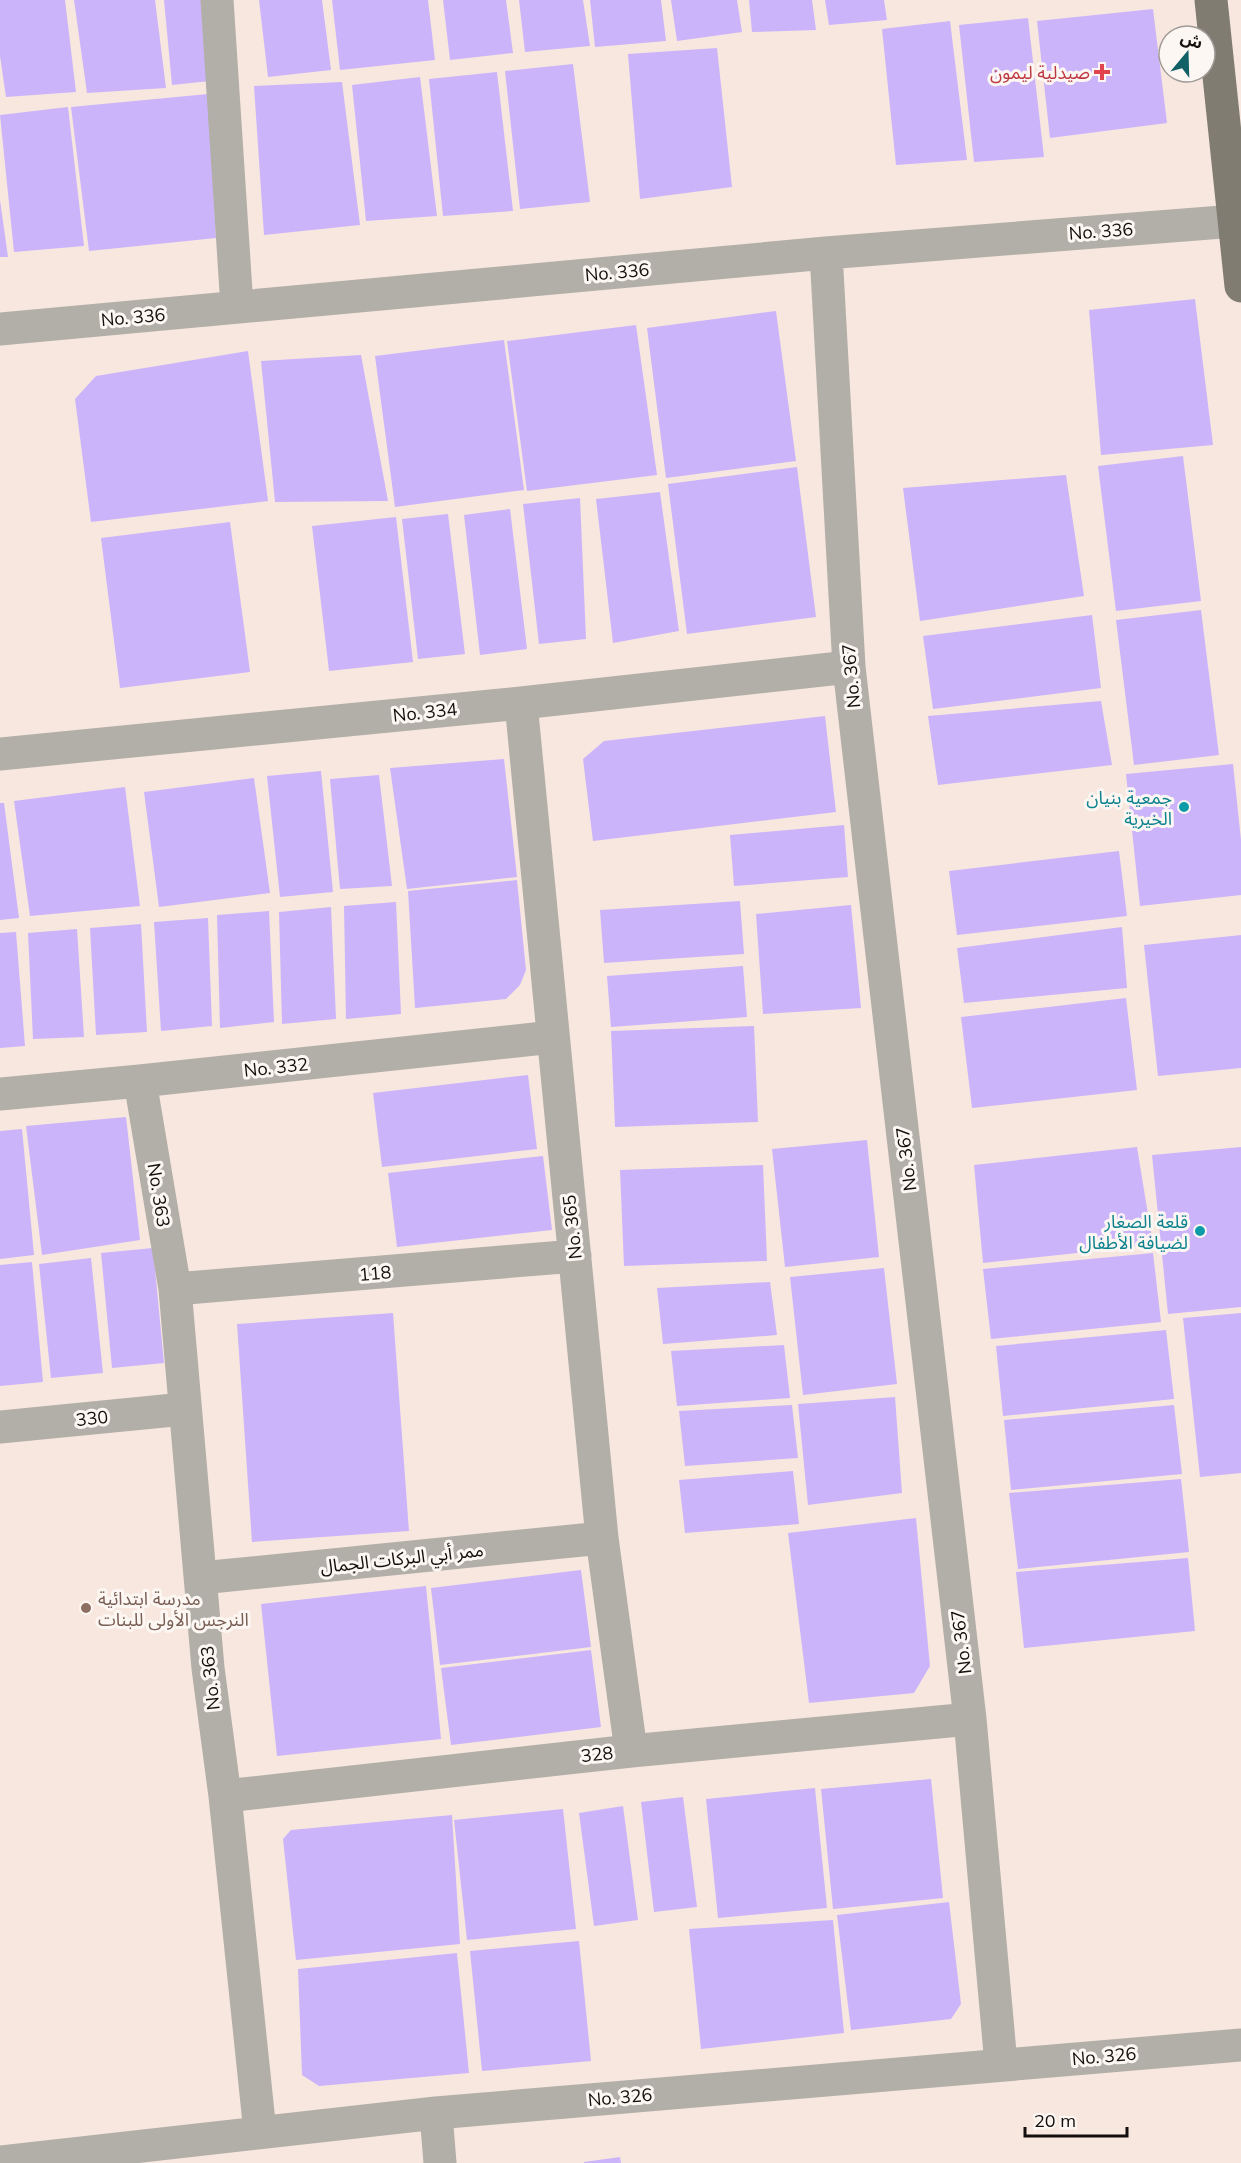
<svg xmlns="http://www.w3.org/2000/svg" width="1241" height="2163" font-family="Mulish,'Noto Sans Arabic',sans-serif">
<rect width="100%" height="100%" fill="#f7e7df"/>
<path fill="#ccb4fa" d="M0 0H65L76 92 6 97 0 56Z
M74 0H155L166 88 87 93Z
M164 0H202L210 81 172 85Z
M259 0H322L331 70 268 77Z
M332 0H428L435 60 340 70Z
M443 0H506L513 53 450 60Z
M519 0H583L590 46 525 52Z
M590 0H661L666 41 595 47Z
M671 0H737L742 32 677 41Z
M749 0H812L816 30 752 32Z
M825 0H884L887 20 829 25Z
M1153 9 1167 123 1050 138 1037 21Z
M1028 18 1044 157 974 162 959 25Z
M950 21 967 160 896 165 882 29Z
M717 48 732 187 640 199 628 54Z
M573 64 590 202 520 209 505 71Z
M497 72 513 211 443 216 429 79Z
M420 77 437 216 366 221 352 85Z
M342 82 360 225 264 235 254 86Z
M208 94 216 238 89 251 71 107Z
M68 107 84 246 14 252 0 115Z
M0 200 8 257H0Z
M1195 299 1213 445 1101 455 1089 310Z
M776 311 796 461 666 478 647 328Z
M636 325 657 475 527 491 507 341Z
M504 340 524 490 395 507 375 356Z
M248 351 268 501 91 522 75 399 96 376Z
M361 355 388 501 275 502 261 361Z
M1183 456 1201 601 1116 611 1098 466Z
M797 467 816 617 687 634 668 484Z
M1066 475 1084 596 920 621 903 488Z
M660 492 679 631 613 643 596 499Z
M580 498 586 639 539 644 523 504Z
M510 509 527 649 480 655 464 515Z
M448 514 465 654 418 659 402 519Z
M396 517 413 662 329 671 312 526Z
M230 522 250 672 120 688 101 538Z
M1201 610 1219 755 1134 765 1116 620Z
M1092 615 1101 688 933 709 923 636Z
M1101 701 1112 765 938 785 928 716Z
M825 716 836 812 593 841 583 759 604 741Z
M504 759 517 877 407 889 390 768Z
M1233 764 1241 840V895L1140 906 1126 774Z
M321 771 333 892 280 897 267 776Z
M379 775 392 886 340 889 330 779Z
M254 778 270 893 159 907 144 792Z
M125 787 140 906 30 916 14 801Z
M0 803H4L19 918 0 920Z
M844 825 848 877 734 886 730 835Z
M1119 851 1127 916 957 935 949 871Z
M517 880 526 970 520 985 506 999 415 1008 408 891Z
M740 901 744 954 604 963 600 910Z
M396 902 401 1014 346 1019 344 906Z
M851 905 861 1008 763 1014 756 914Z
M331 907 336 1019 282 1024 279 912Z
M269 911 274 1022 220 1028 217 915Z
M208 918 212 1026 161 1031 154 922Z
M141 924 147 1032 96 1035 90 928Z
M1122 927 1127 988 964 1003 957 948Z
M77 929 84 1037 33 1039 28 933Z
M16 932 25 1046 0 1048V933Z
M1241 935V1068L1158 1076 1144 945Z
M743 966 747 1017 611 1027 607 976Z
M1126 998 1137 1090 972 1108 961 1017Z
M754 1026 758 1122 615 1127 611 1031Z
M528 1075 537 1149 382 1167 373 1093Z
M126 1117 140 1240 42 1255 26 1126Z
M22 1129 34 1255 0 1259V1131Z
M867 1140 879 1257 785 1267 772 1149Z
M1137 1147 1153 1245 983 1263 974 1165Z
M1241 1147V1307L1168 1314 1152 1155Z
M543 1156 552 1230 397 1247 388 1173Z
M763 1165 767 1261 624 1266 620 1170Z
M153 1248 164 1363 112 1368 101 1253Z
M1153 1253 1161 1322 991 1339 983 1269Z
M91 1258 103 1373 51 1378 39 1264Z
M32 1262 43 1382 0 1386V1265Z
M884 1268 897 1384 803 1395 790 1277Z
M770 1282 777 1335 663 1344 657 1288Z
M393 1313 409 1531 252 1542 237 1324Z
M1241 1313V1473L1200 1477 1183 1318Z
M1166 1330 1174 1399 1003 1416 996 1346Z
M784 1345 790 1398 677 1406 671 1351Z
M895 1397 902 1493 808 1505 798 1404Z
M792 1405 798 1458 685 1466 679 1411Z
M1174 1405 1182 1474 1011 1490 1004 1420Z
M793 1471 799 1524 685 1533 679 1480Z
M1181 1479 1189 1552 1018 1569 1009 1493Z
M916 1518 930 1666 914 1693 809 1703 788 1533Z
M1188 1558 1195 1631 1024 1648 1016 1572Z
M581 1570 591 1647 440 1665 431 1588Z
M426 1586 441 1739 277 1756 261 1604Z
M591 1650 601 1727 451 1745 441 1668Z
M931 1779 943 1898 833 1909 821 1789Z
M815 1788 827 1908 718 1918 706 1799Z
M683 1797 697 1907 654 1912 641 1802Z
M623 1806 638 1920 594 1926 579 1813Z
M563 1809 576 1929 467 1940 454 1820Z
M452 1815 460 1944 296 1960 283 1839 291 1830Z
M949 1902 961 2004 951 2019 851 2030 837 1915Z
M833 1920 844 2033 701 2049 689 1929Z
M579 1941 591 2061 482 2071 470 1951Z
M457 1953 469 2073 319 2086 302 2075 298 1969Z
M620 2157 621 2163H584V2162Z"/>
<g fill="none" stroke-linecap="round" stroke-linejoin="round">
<path stroke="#b1afa8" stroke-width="33" d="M217 0 237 307
M826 253 849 667 970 1719 1001 2064
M0 329 826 253 1235 221
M521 703 602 1538 631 1751
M0 754 521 703 849 667
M140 1081 175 1289 208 1668 225 1796 260 2132
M0 1094 140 1081 553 1037
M175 1289 575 1256
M0 1427 184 1409
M201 1578 602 1538
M225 1796 631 1751 970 1719
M436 2113 440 2163
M0 2162 436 2113 1241 2045"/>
<path stroke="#817c71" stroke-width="33" d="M1211 0 1241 286"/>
</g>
<path fill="#e0444e" stroke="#fdf7f3" stroke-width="2" d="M1099 63h6v6h6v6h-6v6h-6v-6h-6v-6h6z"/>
<g fill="#0f9aa8" stroke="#fdf7f3" stroke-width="2">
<circle cx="1184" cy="807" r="6"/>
<circle cx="1200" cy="1231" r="6"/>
</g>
<circle fill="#8d6e63" stroke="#fdf7f3" stroke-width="2" cx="86" cy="1608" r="6"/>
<g text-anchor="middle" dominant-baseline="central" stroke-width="6" stroke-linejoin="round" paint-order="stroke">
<g font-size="18" fill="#be3a42" stroke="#fdf7f3" text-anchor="end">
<text x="1090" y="72">صيدلية ليمون</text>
</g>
<g font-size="18" fill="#140f0c" stroke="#fdf7f3">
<text transform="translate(1101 231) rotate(-4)">No. 336</text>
<text transform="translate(617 272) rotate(-5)">No. 336</text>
<text transform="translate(133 317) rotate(-5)">No. 336</text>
<text transform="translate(851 676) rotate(-95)">No. 367</text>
<text transform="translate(425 712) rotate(-6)">No. 334</text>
<text transform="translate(276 1067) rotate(-6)">No. 332</text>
<text transform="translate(906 1159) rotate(-97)">No. 367</text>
<text transform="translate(159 1195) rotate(81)">No. 363</text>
<text transform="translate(572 1227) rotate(-96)">No. 365</text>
<text transform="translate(375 1273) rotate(-5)">118</text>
<text transform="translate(92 1418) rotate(-6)">330</text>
<text transform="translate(402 1558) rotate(-6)">ممر أبي البركات الجمال</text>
<text transform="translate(961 1642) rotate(-97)">No. 367</text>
<text transform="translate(210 1678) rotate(-96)">No. 363</text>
<text transform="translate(597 1754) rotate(-6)">328</text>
<text transform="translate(1104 2056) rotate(-5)">No. 326</text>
<text transform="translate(620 2097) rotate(-5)">No. 326</text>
</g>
<g font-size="18" fill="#0d838f" stroke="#fdf7f3" text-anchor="end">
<text x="1172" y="797">جمعية بنيان<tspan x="1172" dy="21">الخيرية</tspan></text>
<text x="1188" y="1221">قلعة الصغار<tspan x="1188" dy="21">لضيافة الأطفال</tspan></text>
</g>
<g font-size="18" fill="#785e54" stroke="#fdf7f3" text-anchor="start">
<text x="98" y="1598">مدرسة ابتدائية<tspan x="98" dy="21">النرجس الأولى للبنات</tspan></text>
</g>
</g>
<g transform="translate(1187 54) rotate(19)"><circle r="28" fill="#fdf7f3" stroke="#a09a97" stroke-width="1.5"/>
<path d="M0-4.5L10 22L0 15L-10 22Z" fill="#116166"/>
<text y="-9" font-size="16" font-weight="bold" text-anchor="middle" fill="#140f0c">ش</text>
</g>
<path d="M1025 2127v9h102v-9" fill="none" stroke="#140f0c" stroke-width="3"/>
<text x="1034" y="2127" font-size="18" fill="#140f0c" stroke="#fdf7f3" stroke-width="4.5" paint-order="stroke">20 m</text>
</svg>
